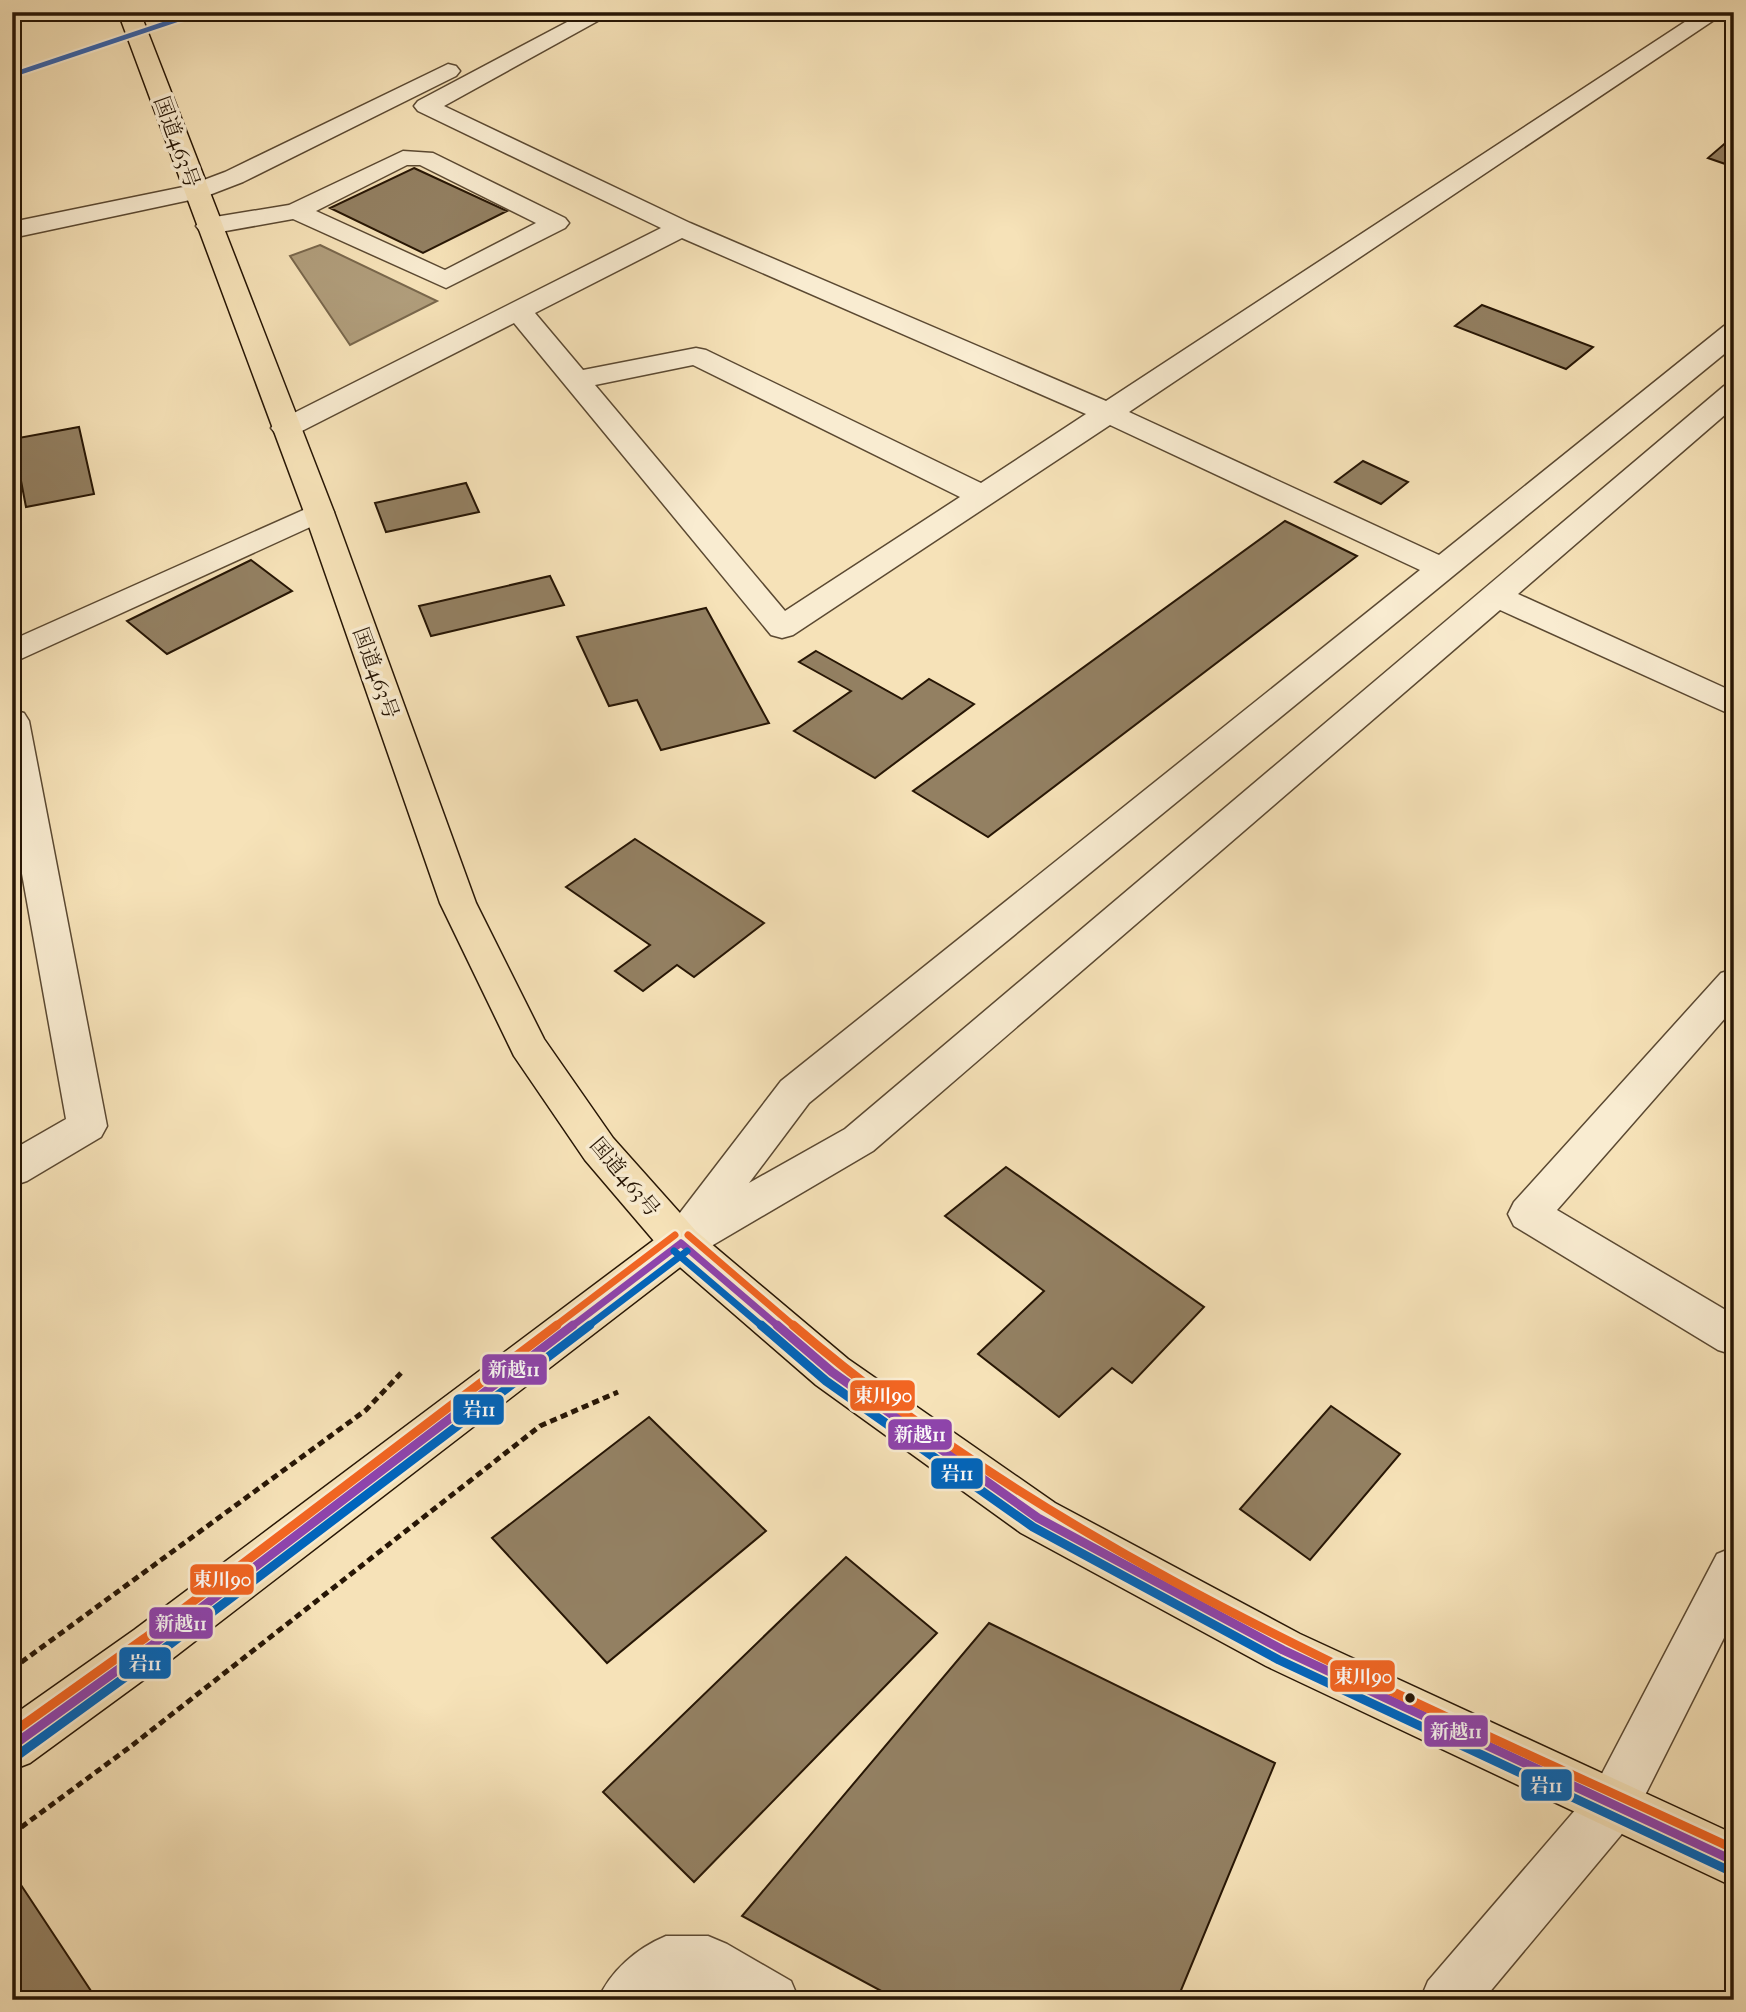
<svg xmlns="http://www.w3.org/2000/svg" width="1746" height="2012" font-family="'IM FELL French Canon','Noto Serif JP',serif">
<rect width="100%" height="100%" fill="#f6e2b8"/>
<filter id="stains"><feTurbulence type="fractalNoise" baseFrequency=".00286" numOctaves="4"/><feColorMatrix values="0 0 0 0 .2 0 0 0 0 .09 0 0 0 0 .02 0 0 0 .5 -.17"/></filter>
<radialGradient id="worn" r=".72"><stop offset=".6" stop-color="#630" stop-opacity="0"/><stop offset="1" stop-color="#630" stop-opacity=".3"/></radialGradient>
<path fill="#b09d7b" stroke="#79674c" stroke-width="2" d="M320 245 437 301 350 345 290 256Z"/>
<path fill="#938062" stroke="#271605" stroke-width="2" d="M1730 139 1734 140V167L1708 158Z
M414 168 507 211 423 253 330 208Z
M1482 305 1593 347 1566 369 1455 326Z
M79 427 94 494 26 507 13 439Z
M1363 461 1408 482 1381 504 1335 482Z
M466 483 479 512 386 532 375 503Z
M1285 521 1357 556 988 837 913 791Z
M251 560 292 591 167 654 127 621Z
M550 576 564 605 431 636 419 606Z
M706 608 769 723 661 750 637 700 609 706 577 637Z
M816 651 902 699 929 679 974 704 875 778 794 731 851 691 799 662Z
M635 839 764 923 694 977 677 965 643 991 615 971 650 945 566 887Z
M1006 1167 1204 1307 1132 1383 1112 1368 1059 1417 978 1354 1044 1291 945 1216Z
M1331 1406 1400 1454 1310 1560 1240 1509Z
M649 1417 766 1531 607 1663 492 1538Z
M846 1557 937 1633 694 1882 603 1792Z
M989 1623 1275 1763 1177 2000H898L742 1916Z
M19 1882 97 2000H12V1887Z"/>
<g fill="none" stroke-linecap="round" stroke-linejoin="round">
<g stroke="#5b4932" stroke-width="3">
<path id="minor" d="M586 12H614L444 106 690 223 1106 401 1700 12H1726L1129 412 1439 555 1724 326 1734 324V346L809 1103 749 1183 845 1129 1724 386 1734 384V407L1518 594 1734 692V716L1500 610 873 1151 713 1245C693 1251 688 1262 666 1255L660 1243 666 1231 781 1081 1420 570 1110 425 793 635 782 638 771 635 514 323 296 434 286 437 276 434 271 428 276 422 661 228 418 111 414 106 418 101ZM682 238 1086 414 981 483 706 350 696 348 583 370 535 313ZM693 365 960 497 785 611 595 385Z
M448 64 456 66 460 71 456 76 243 182 204 197 12 238V222L188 186 225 172Z
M403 151 433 153 565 218 569 223 565 228 446 288 293 219 209 234 200 231 196 226 200 221 209 218 289 205ZM407 165H420L536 223 445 270 316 211Z
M319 503 330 506 334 512 330 518 12 663V640Z
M12 710 24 713 29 721 107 1126 101 1137 27 1181 12 1186V1150L66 1119 12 818Z
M1734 969V1008L1557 1210 1734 1315V1355L1718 1350 1514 1226 1508 1214 1514 1202 1721 973Z
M1734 1547V1618L1631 1823 1483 2000H1420L1428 1981 1595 1787 1717 1554Z
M666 1936H708L727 1944 791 1981 799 2000H719L702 1990H676L666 2000H598C610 1971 637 1948 666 1936Z"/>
</g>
<g stroke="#271605" stroke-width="3">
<path id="major" d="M681 1226 696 1231 702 1243 696 1255 168 1662 30 1763 12 1770V1716L134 1630 666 1231Z"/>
</g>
<g stroke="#271605" stroke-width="3">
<path id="highway" d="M118 12H140L334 512 476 903 544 1039 613 1138 696 1231 848 1359 1055 1503 1300 1634 1734 1834V1887L1266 1666 1021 1533 816 1385 666 1255 585 1160 514 1056 440 903 304 512Z"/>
</g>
<path stroke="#271605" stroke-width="5" stroke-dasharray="7 4.5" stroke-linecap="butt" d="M12 1669 366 1410 401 1373
M12 1834 130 1747 540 1426 618 1392"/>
<use href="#minor" fill="#f9ecd1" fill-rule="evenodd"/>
<use href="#major" fill="#f6e2b8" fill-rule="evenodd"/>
<use href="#highway" fill="#f6e2b8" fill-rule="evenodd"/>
<g stroke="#f9ecd1" stroke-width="12">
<path id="bus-1-far1" d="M681 1243 779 1327
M571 1327 681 1243"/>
</g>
<g stroke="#f9ecd1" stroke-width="14">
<path id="bus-1" d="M777 1325 832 1372 1038 1518 1283 1650 1734 1861
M12 1746 151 1646 573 1325"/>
</g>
<g stroke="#f9ecd1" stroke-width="12">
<path id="bus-2-far1" d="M674 1251 763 1327
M587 1327 687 1251"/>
</g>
<g stroke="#f9ecd1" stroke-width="14">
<path id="bus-2" d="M761 1325 826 1381 1033 1527 1279 1660 1730 1871
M18 1755 157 1654 590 1325"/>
</g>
<g stroke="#f9ecd1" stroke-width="12">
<path id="bus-3-far1" d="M688 1235 795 1327
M554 1327 675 1235"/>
</g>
<g stroke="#f9ecd1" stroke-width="14">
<path id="bus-3" d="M793 1325C1067 1561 1410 1698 1734 1849
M12 1733 145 1638 557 1325"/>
</g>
<use href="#bus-1-far1" stroke="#8e44ad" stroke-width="7"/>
<use href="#bus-1" stroke="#8e44ad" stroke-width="9"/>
<use href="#bus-2-far1" stroke="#0065bd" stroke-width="7"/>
<use href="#bus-2" stroke="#0065bd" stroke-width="9"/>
<use href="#bus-3-far1" stroke="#f26522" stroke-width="7"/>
<use href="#bus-3" stroke="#f26522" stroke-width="9"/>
<g stroke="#f9ecd1" stroke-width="9">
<path id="metro-1" d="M12 75 200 12"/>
</g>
<use href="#metro-1" stroke="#3564af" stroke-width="5"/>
</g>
<circle fill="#271605" stroke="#f9ecd1" stroke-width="2.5" cx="1410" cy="1698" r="6"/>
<g text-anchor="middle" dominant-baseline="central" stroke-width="7" stroke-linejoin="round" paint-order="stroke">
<g font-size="21" fill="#271605" stroke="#f9ecd1">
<text transform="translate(177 142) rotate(70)">国道463号</text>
<text transform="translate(376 673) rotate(70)">国道463号</text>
<text transform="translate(625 1177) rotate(50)">国道463号</text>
</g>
</g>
<g stroke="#f9ecd1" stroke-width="2.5">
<rect x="481" y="1353" width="67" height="33" rx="7" fill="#8e44ad"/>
<rect x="849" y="1379" width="67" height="33" rx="7" fill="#f26522"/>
<rect x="452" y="1393" width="53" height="33" rx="7" fill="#0065bd"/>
<rect x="887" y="1418" width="66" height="33" rx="7" fill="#8e44ad"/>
<rect x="930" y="1457" width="54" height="33" rx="7" fill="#0065bd"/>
<rect x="189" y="1563" width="66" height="33" rx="7" fill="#f26522"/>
<rect x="148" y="1606" width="66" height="34" rx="7" fill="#8e44ad"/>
<rect x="118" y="1646" width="54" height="34" rx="7" fill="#0065bd"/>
<rect x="1329" y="1659" width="67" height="34" rx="7" fill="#f26522"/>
<rect x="1423" y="1714" width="66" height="34" rx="7" fill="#8e44ad"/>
<rect x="1520" y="1768" width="53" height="34" rx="7" fill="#0065bd"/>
</g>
<g font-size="19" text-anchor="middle" font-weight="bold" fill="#fff">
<text x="514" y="1376">新越11</text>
<text x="883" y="1402">東川90</text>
<text x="479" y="1416">岩11</text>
<text x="920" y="1441">新越11</text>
<text x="957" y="1480">岩11</text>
<text x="222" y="1586">東川90</text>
<text x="181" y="1630">新越11</text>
<text x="145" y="1670">岩11</text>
<text x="1363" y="1683">東川90</text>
<text x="1456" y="1738">新越11</text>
<text x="1546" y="1792">岩11</text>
</g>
<rect width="1746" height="2012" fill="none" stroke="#f6e2b8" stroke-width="42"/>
<rect x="14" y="14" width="1718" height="1984" fill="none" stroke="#271605" stroke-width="3.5"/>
<rect x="21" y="21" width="1704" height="1970" fill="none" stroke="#271605" stroke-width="2"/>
<rect width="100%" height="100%" filter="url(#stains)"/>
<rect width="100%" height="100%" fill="url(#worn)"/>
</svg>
